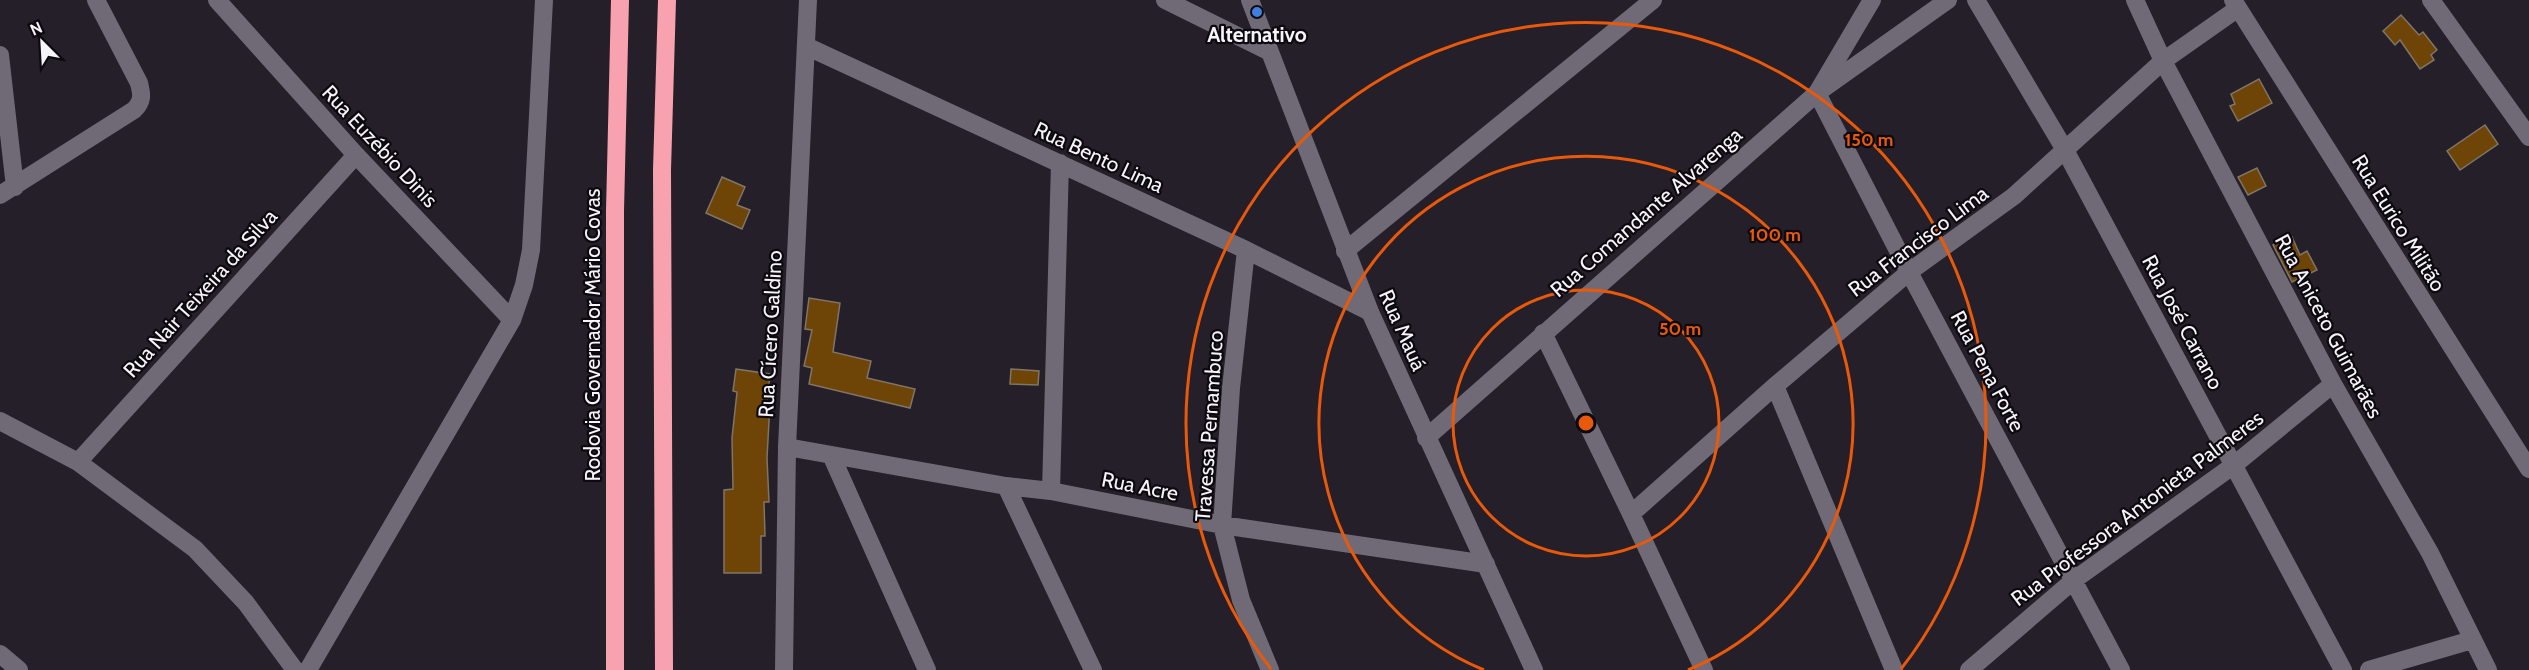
<svg xmlns="http://www.w3.org/2000/svg" width="2529" height="670" font-family="Cabin,sans-serif">
<rect width="100%" height="100%" fill="#241f29"/>
<path fill="#6e4506" stroke="#7f7569" stroke-width="1.5" d="M2401 15 2419 35 2423 32 2437 50 2431 55 2434 60 2420 69 2400 40 2395 45 2383 31Z
M2259 79 2272 103 2238 121 2230 106 2235 104 2231 94Z
M2485 125 2498 144 2460 170 2447 151Z
M2257 168 2266 186 2248 195 2238 177Z
M722 177 745 187 737 205 750 210 742 229 706 213Z
M2292 237 2300 255 2307 251 2317 270 2292 282 2273 245Z
M809 298 840 303 833 352 871 361 867 378 915 389 910 408 809 384 812 368 804 366 812 330 805 329Z
M736 369 770 374 767 403H770L767 458 769 502H764L765 536H761V573H724V490L733 489 732 438 737 392 733 391Z
M1011 369 1039 371 1038 385 1010 384Z"/>
<g fill="none" stroke-linecap="round" stroke-linejoin="round">
<path stroke="#706a76" stroke-width="18" d="M217 0 356 155 512 320
M1165 0 1268 51
M1948 0 1817 93 1909 272 2121 670
M1976 0 2065 150 2343 670
M2135 0 2163 61 2333 384 2430 553 2488 670
M2233 0 2529 469
M2431 0 2529 137
M808 47 1246 250 1370 312
M0 55 15 187
M0 195 134 110C143 101 142 95 139 83L96 0
M1246 250 1231 388 1222 525 1241 600 1270 670
M1345 251 1653 0
M1543 333 1631 514 1704 670
M1775 386 1894 670
M0 421 78 462 195 549 246 603 295 670
M1426 438 1817 93 1872 0
M787 447 1006 486 1051 491 1222 525 1486 564
M832 457 927 670
M78 462 356 155
M1006 486 1093 670
M1051 491 1060 163
M1631 514 1775 386 1909 272 2014 196 2163 61 2237 9
M0 654 19 670
M308 670 512 320 524 285 531 250 544 0
M784 670 787 447 808 0
M1969 670 2074 580 2234 465 2333 384
M2369 670 2472 640"/>
<path stroke="#706a76" stroke-width="18" d="M1250 0 1370 312 1534 670"/>
<path stroke="#f8a1af" stroke-width="18" d="M615 670V211L620 0
M664 670 662 170 667 0"/>
</g>
<g fill="none" stroke="#e8590c" stroke-width="3">
<circle cx="1586" cy="423" r="133"/>
<path d="M1484 670A267 267 0 1 1 1688 670"/>
<path d="M1271 669A400 400 0 1 1 1901 669"/>
</g>
<circle fill="#3f7fe0" stroke="#0c0a0f" stroke-width="2" cx="1257" cy="12" r="6"/>
<g text-anchor="middle" dominant-baseline="central" stroke-width="4.5" stroke-linejoin="round" paint-order="stroke">
<g font-size="21" font-weight="bold" fill="#f7f3fa" stroke="#0c0a0f">
<text x="1257" y="34">Alternativo</text>
</g>
<g font-size="21" fill="#f7f3fa" stroke="#0c0a0f">
<text transform="translate(380 146) rotate(47)">Rua Euzébio Dinis</text>
<text transform="translate(1099 157) rotate(25)">Rua Bento Lima</text>
<text transform="translate(1646 212) rotate(-41)">Rua Comandante Alvarenga</text>
<text transform="translate(2399 223) rotate(58)">Rua Eurico Militão</text>
<text transform="translate(1918 241) rotate(-37)">Rua Francisco Lima</text>
<text transform="translate(200 293) rotate(-48)">Rua Nair Teixeira da Silva</text>
<text transform="translate(2183 322) rotate(62)">Rua José Carrano</text>
<text transform="translate(2329 326) rotate(62)">Rua Aniceto Guimarães</text>
<text transform="translate(1403 330) rotate(66)">Rua Mauá</text>
<text transform="translate(770 334) rotate(-87)">Rua Cícero Galdino</text>
<text transform="translate(592 335) rotate(-90)">Rodovia Governador Mário Covas</text>
<text transform="translate(1988 371) rotate(62)">Rua Pena Forte</text>
<text transform="translate(1209 426) rotate(-86)">Travessa Pernambuco</text>
<text transform="translate(1140 486) rotate(11)">Rua Acre</text>
<text transform="translate(2137 508) rotate(-37)">Rua Professora Antonieta Palmeres</text>
</g>
</g>
<circle cx="1586" cy="423" r="9" fill="#e8590c" stroke="#0c0a0f" stroke-width="3"/>
<g font-size="18" text-anchor="middle" font-weight="bold" fill="#e8590c" stroke="#0c0a0f" stroke-width="4.5" stroke-linejoin="round" paint-order="stroke">
<text x="1869" y="146">150 m</text>
<text x="1775" y="241">100 m</text>
<text x="1680" y="335">50 m</text>
</g>
<g transform="translate(42 42) rotate(336)" stroke="#0c0a0f" stroke-width="4.5" paint-order="stroke">
<path d="M0-4.5L10 22L0 15L-10 22Z" fill="#f7f3fa"/>
<text y="-9" font-size="16" font-weight="bold" text-anchor="middle" fill="#f7f3fa">N</text>
</g>
</svg>
